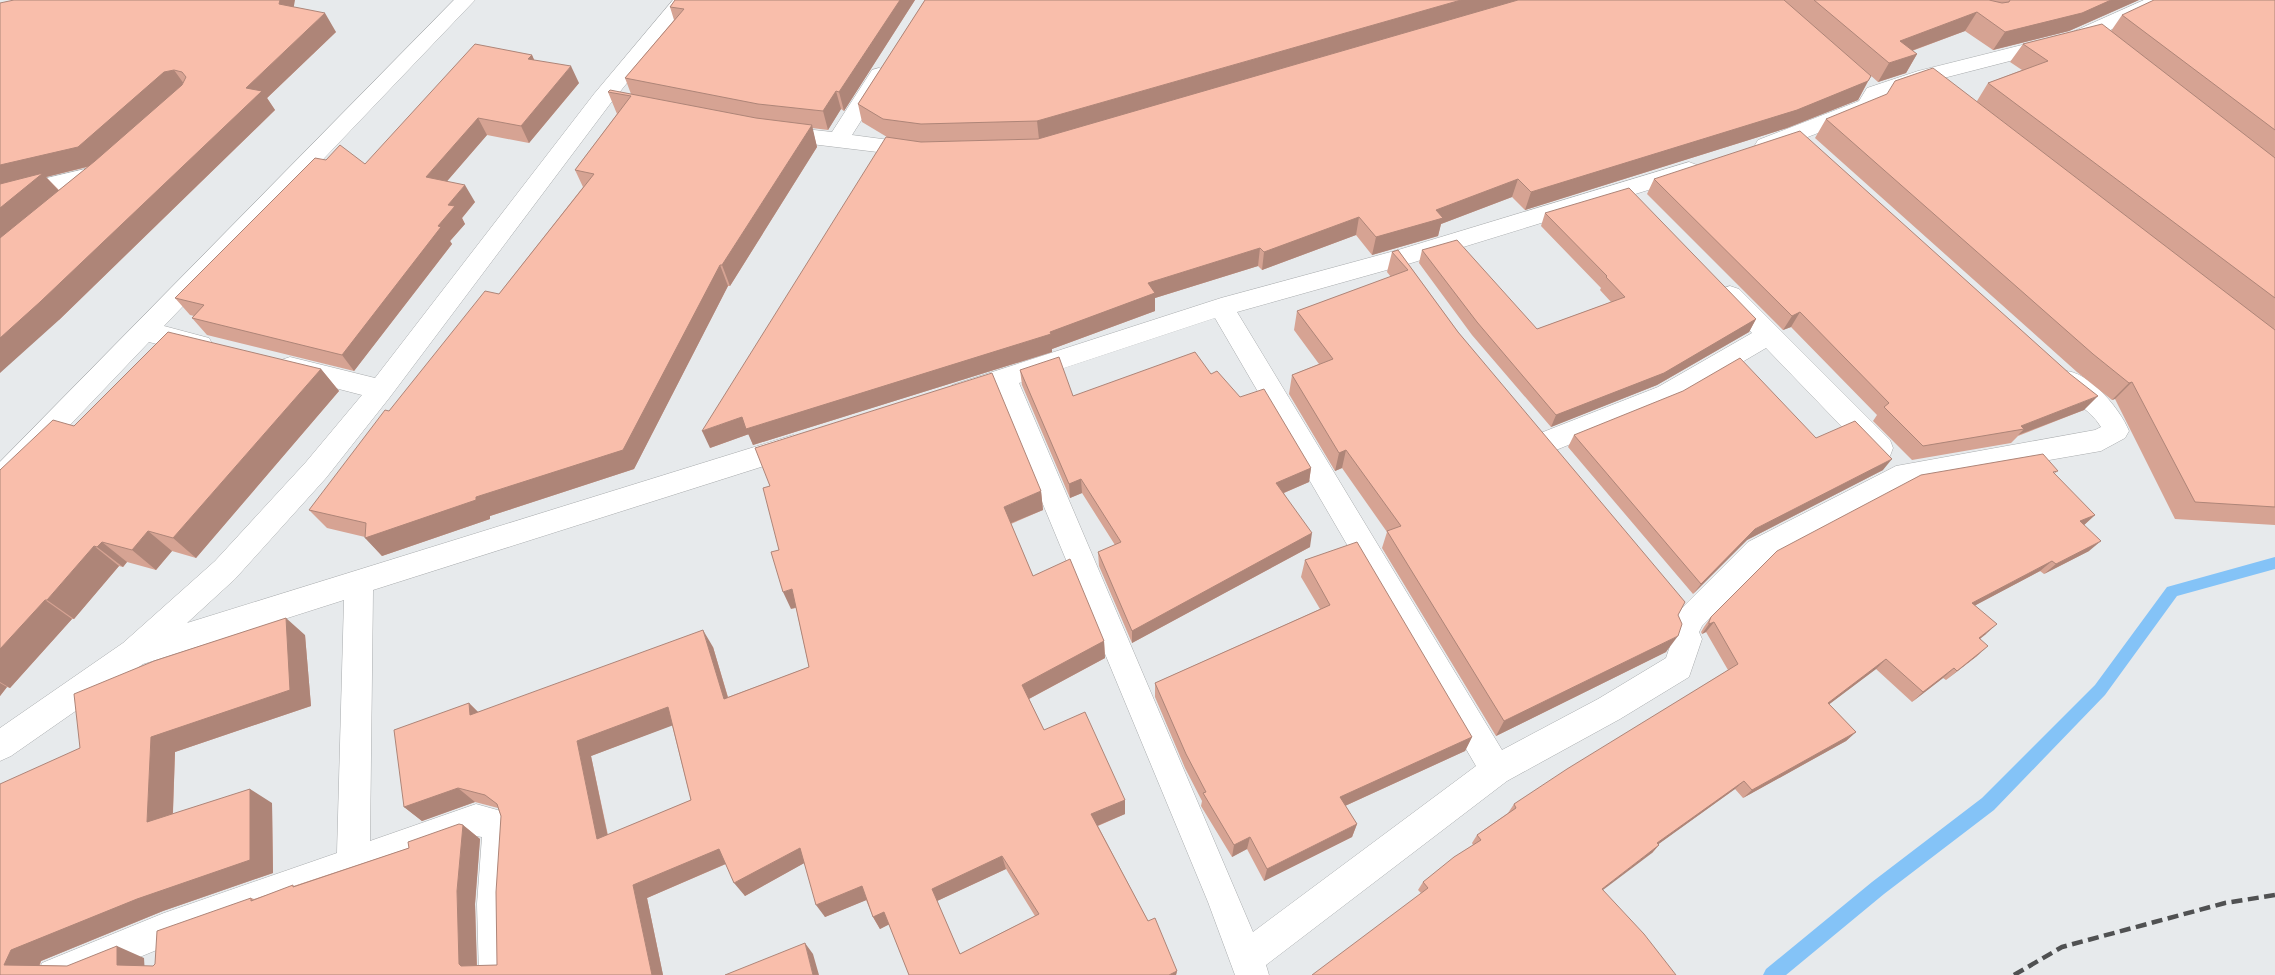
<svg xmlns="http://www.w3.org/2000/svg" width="2275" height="975" font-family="Barlow,sans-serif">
<rect width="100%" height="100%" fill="#e7eaec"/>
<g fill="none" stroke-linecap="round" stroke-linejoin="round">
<path fill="#84c3f7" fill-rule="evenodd" d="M2275 557V569L2177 596 2105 695 1994 810 1884 894 1786 975H1763L1766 969 1872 882 1982 798 2095 685 2167 587Z"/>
<g stroke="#a9acae" stroke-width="1">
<path id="minor" d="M454 0H475L164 326 209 338 213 345 209 352 200 355 149 342 10 488 0 491V462Z
M673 0H694L610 104 390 397 326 478 235 579 187 623 793 435 802 438 806 446 802 454 373 590 370 841 476 804 501 811 511 819 515 830 511 904 513 975H479L477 904 482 837 476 836 164 947 96 975H37L42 963 54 958 164 913 337 853 344 600 143 664 11 756 0 761V728L123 643 215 561 306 462 362 395 281 374 277 367 281 360 290 357 375 378 594 94Z
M2144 0H2170L2167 4 2084 42 1932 81 1883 98 1875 111 1774 150 1766 152 1758 150 1755 145 1758 140 1859 101 1867 88 1918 71 2070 33Z
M879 68 886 70 890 75 852 135 927 145 930 150 927 155 919 157 778 140 770 138 767 133 770 128 778 126 832 132 872 70Z
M1689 162 1697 165 1700 170 1697 175 1408 264 1237 312 1502 750 1598 699 1666 658 1672 640 1668 632 1682 608 1748 542 1896 466 2095 430 2101 427C2089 406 2063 399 2052 379L2056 372C2083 363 2120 408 2129 431L2125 438 2101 451 1911 484 1768 560 1702 626 1699 632 1702 639 1689 677 1620 719 1507 781 1266 965 1269 975H1235L1208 902 996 391 961 402 952 399 948 392 952 385 1221 298 1398 250ZM1215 318 1476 766 1253 932 1019 383Z
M102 165 110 168 113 173 110 178 0 205V189Z
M1730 286 1739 289 1890 440 1893 448 1890 456 1880 459 1870 456 1766 348 1676 401 1556 450 1547 453 1538 450 1534 442 1538 434 1658 387 1752 333 1718 295 1721 289Z"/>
</g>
<use href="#minor" fill="#fff" fill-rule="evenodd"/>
<path stroke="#505152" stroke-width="4.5" stroke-dasharray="11 5.5" stroke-linecap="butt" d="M2014 975 2062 947 2225 903 2275 895"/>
</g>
<path fill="#d6a393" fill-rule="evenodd" d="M675 0H915L844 111 841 109 828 130 812 128 817 147 730 286H728L634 469 490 516V519L382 556 365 537 327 528 309 510 389 411 499 294 583 187 575 170 617 114 608 92 631 94 625 78 674 20 670 7Z
M925 0H2139L2069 31 1993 50 1965 31 1912 51 1917 54 1906 73 1878 82 1852 59 1871 76 1858 100 1787 128 1525 210 1512 197 1441 224 1438 236 1372 255 1356 235 1262 270 1258 266 1155 298V311L1052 349V352L753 445 749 434 710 448 887 137 862 122 858 104Z
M2275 0V525L2175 519 2115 399 2112 400 2077 372 1815 138 1826 119 1977 101 1988 83 2022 70 2010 62 2023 44 2111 31 2122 15Z
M0 3 293 7 336 32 267 98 275 110 59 320ZM88 167 59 190 46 177Z
M532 55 534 60 579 83 529 143 487 135 447 181 475 202 462 218 465 224 450 241 452 244 354 371 207 335 192 318 194 316 190 315 175 298 326 160 365 164Z
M1654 179 2084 410 2018 436 2011 443 1912 460 1873 421 1877 415 1791 327 1783 330 1647 194Z
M1545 213 1756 319 1749 332 1657 385 1551 427 1472 335 1419 263 1422 250 1537 329 1611 302 1600 290 1601 288 1541 226Z
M1398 250 1458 332 1678 615 1666 652 1496 736 1382 548 1387 532 1342 468 1335 471 1289 394 1292 375 1319 364 1294 330 1297 311 1391 277 1387 272 1392 252Z
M321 369 339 391 196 558 172 551 156 570 127 562 123 567 119 566 74 619H72L10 688 7 687 0 696V470L74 426Z
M1020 370 1073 396 1211 374 1240 397 1311 468 1309 482 1284 493 1310 547 1132 643 1099 566 1098 552 1115 545 1082 493 1070 498 1022 385Z
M1574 435 1816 438 1883 470 1747 540 1693 594 1568 447Z
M2058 471 2054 474 2095 515 2084 525 2089 551 2044 574 2040 571 1975 605 1986 634 1980 639 1977 656 1946 680 1943 678 1912 702 1876 669 1829 704 1856 732 1846 741 1743 798 1735 789 1658 844 1659 845 1652 853 1421 893 1418 890 1423 882 1473 845 1472 843 1477 835 1508 813 1514 804 1728 670 1706 632 1702 634 1701 632 1704 627 1711 617Z
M1041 491 1043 510 1011 524 1033 576 1104 641 1105 658 1029 699 1044 730 1125 800V814L1098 826 1148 921 1177 971 1176 975H909L889 924 880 929 873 917 866 900 825 917 804 863 745 896 726 864 647 898 663 975H0L80 748 305 635 311 706 175 752 173 814 272 803 273 873 163 911 41 961 40 965 67 966 144 958V966H153L251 898 254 899 409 848 463 825 480 839 475 904 477 966 497 965 501 816 498 808 475 802 422 821 404 807 469 703 478 712 713 647 728 697 809 667 796 608 791 609ZM672 725 691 800 608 835 591 756ZM1006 869 1035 916 960 954 937 901Z
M1305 560 1472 737 1465 751 1345 806 1357 824 1352 837 1264 881 1247 849 1232 857 1201 806 1202 801 1185 768 1155 697V683L1320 609 1301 577Z"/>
<path fill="#ae8578" d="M280 0H295L291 22 279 4Z
M900 0H915L844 111 839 92Z
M1461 0H1520L1039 139 1037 121Z
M2111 0H2139L2069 31 1993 50 2005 32Z
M1977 12 1965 31 1889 59 1900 41Z
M325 13 336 32 267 98 275 110 59 320 0 373V338L246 88Z
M1917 54 1906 73 1878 82 1889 63Z
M532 55 540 73 528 59Z
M571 66 579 83 529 143 521 126Z
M174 70 187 88 94 165 46 177 60 192 0 241V165L164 72Z
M1868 81 1858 100 1787 128 1525 210 1531 192Z
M836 91 841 109 828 130 823 111Z
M478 118 487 135 436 194 426 177Z
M812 125 817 147 730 286 722 265Z
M1518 179 1512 197 1441 224 1438 236 1372 255 1376 237 1436 210Z
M465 185 475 202 462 218 465 224 450 241 452 244 354 371 342 355 448 205Z
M1359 217 1356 235 1262 270 1264 252Z
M1260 248 1258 266 1155 298V311L1052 349V352L753 445 746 429 1050 332 1148 283Z
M720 265 728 286 634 469 490 516V519L382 556 365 538 476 497Z
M1800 312 1791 327 1783 330 1792 316Z
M1756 319 1749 332 1657 385 1551 427 1556 415Z
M321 369 339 391 196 558 173 538Z
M2132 382 2115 399 2112 400 2129 383Z
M2098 396 2084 410 2018 435 2024 429 2021 426Z
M742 417 749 434 710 448 702 431Z
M1346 450 1342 468 1335 471 1339 453Z
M1892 459 1883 470 1747 540 1693 594 1701 584 1755 529Z
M1311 468 1309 482 1274 497 1276 483Z
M1081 479 1082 493 1070 498 1069 484Z
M1041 491 1043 510 1006 525 1004 507Z
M2095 515 2083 526 2080 521Z
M148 531 172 551 156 570 132 550Z
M1312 533 1310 547 1132 643V631Z
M2101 541 2089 551 2044 574 2056 564Z
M102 542 127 562 123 567 97 547Z
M94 546 119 566 74 619 47 600Z
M2052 561 2040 571 1961 613 1972 603Z
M792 589 800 606 791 609 783 592Z
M45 600 72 619 10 688 0 682V649Z
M286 618 305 635 311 706 175 752 172 836 147 822 151 737Z
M1714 622 1706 632 1702 634 1709 624Z
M1997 624 1986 634 1968 648 1979 638Z
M703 630 713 647 733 715 724 699Z
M1678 636 1666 652 1496 736 1504 721Z
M1104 641 1105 658 1025 701 1022 685Z
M1988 646 1977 656 1946 680 1957 671Z
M1886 659 1876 669 1819 712 1828 703Z
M1954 668 1943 678 1912 702 1923 692Z
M0 683 7 687 0 696Z
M469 703 485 719 470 715Z
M668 707 679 723 591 756 611 852 597 839 577 741Z
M1856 732 1846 741 1743 798 1752 790Z
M1472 737 1465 751 1336 810 1340 797Z
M1744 781 1735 789 1649 851 1657 843Z
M458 788 475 802 422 821 404 807Z
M250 789 272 803 273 873 163 911 41 961 35 975 4 965 11 950Z
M1125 800V814L1092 828 1091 814Z
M1357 824 1352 837 1264 881 1267 869Z
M463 825 480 839 475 904 477 975 461 966 459 964 457 891Z
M1250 837 1247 849 1232 857 1234 845Z
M1659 845 1652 853 1595 896 1602 889Z
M800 848 808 861 745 896 734 883Z
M719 849 730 862 647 898 663 975H652L633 885Z
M1002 856 1006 869 937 901 932 889Z
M862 886 869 899 825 917 816 905Z
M884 912 890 924 880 929 873 917Z
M805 943 813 954 819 975H813Z
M117 946 144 958 145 975 117 965Z
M1177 971 1176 975H1169Z"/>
<path fill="#f9beab" stroke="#ae8578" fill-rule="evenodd" d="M14 0H280L279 4 325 13 246 88 262 91 40 302 0 338V238L95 161 182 85 186 77 182 72 174 70 164 72 78 147 0 165V3Z
M675 0H900L839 92 836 91 823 111 758 104 625 78 684 9 670 7Z
M925 0H1461L1037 121 921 124 883 119 858 104Z
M1518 0H1784L1871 76 1868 81 1797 110 1531 192 1518 179 1436 210 1443 218 1376 237 1359 217 1264 252 1260 248 1148 283 1155 293 1050 332 1051 334 746 429 742 417 702 431 886 137 921 142 1038 139Z
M1814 0H1989L2002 3 2009 2 2010 0H2111L2082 13 2005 32 1977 12 1900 41 1917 54 1889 63Z
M2154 0H2275V130L2122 15Z
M2102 24 2275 158V298L1988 83 2048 61 2023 44Z
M475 44 532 55 528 59 571 66 521 126 478 118 426 177 465 185 448 205 455 206 438 226 441 227 342 355 192 318 204 305 175 298 315 158 326 160 340 145 365 164Z
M1933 68 2275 330V507L2195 502 2132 382 2129 383 2093 354 1826 119 1887 94 1895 81Z
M610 90 756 118 812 125 722 265H720L623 450 476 497V500L365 538 366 523 309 510 385 410 389 411 485 291 499 294 594 174 575 170 631 96 608 92Z
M1800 131 2070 374 2098 396 2021 426 2024 429 1923 446 1884 407 1889 403 1800 312 1792 316 1654 179Z
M43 173 0 208V184Z
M1629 188 1756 319 1664 373 1556 415 1477 322 1422 250 1457 240 1537 329 1625 297 1606 277 1607 276 1545 213Z
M1398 250 1458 332 1685 602 1678 615 1682 624 1678 636 1504 721 1387 531 1401 526 1346 450 1339 453 1292 375 1333 359 1297 311 1408 270 1392 252Z
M168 332 321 369 173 538 148 531 132 550 102 542 97 547 94 546 47 600H45L0 649V470L53 420 74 426Z
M1195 352 1211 374 1217 371 1240 397 1264 389 1311 468 1276 483 1312 533 1132 631 1098 552 1121 542 1081 479 1069 484 1020 370 1059 357 1073 396Z
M1740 358 1816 438 1855 421 1892 459 1755 529 1701 584 1574 435 1683 391Z
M992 373 1041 491 1004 507 1033 576 1070 559 1104 641 1022 685 1044 730 1085 712 1125 800 1091 814 1148 921 1155 918 1177 971 1169 975H909L884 912 873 917 862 886 816 905 800 848 734 883 719 849 633 885 652 975H0V784L80 748 74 694 154 661 286 618 290 690 151 737 147 822 250 789V860L137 899 11 950 4 965 67 966 117 946V965L153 966 155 964 157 931 251 898V901L293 885V887L409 848 408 842 459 824 463 825 457 891 459 964 461 966 497 965 496 892 501 816 497 804 485 795 458 788 404 807 394 730 469 703 470 715 703 630 724 699 809 667 792 589 783 592 771 552 779 550 763 488 770 486 755 448ZM668 707 691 800 597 839 577 741ZM1002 856 1039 914 960 954 932 889Z
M2043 454 2058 471 2053 472 2095 515 2080 521 2101 541 2056 564 2052 561 1972 603 1997 624 1979 638 1988 646 1957 671 1954 668 1923 692 1886 659 1828 703 1856 732 1752 790 1744 781 1657 843 1659 845 1602 889 1644 934 1676 975H1312L1428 888 1423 882 1454 857 1481 840 1477 835 1516 808 1514 804 1567 769 1738 664 1714 622 1709 624V622L1711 617 1777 551 1921 475Z
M1357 542 1472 737 1340 797 1357 824 1267 869 1250 837 1234 845 1203 793 1206 792 1186 754 1155 683 1330 605 1305 560Z
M805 943 813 975H725Z"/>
</svg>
